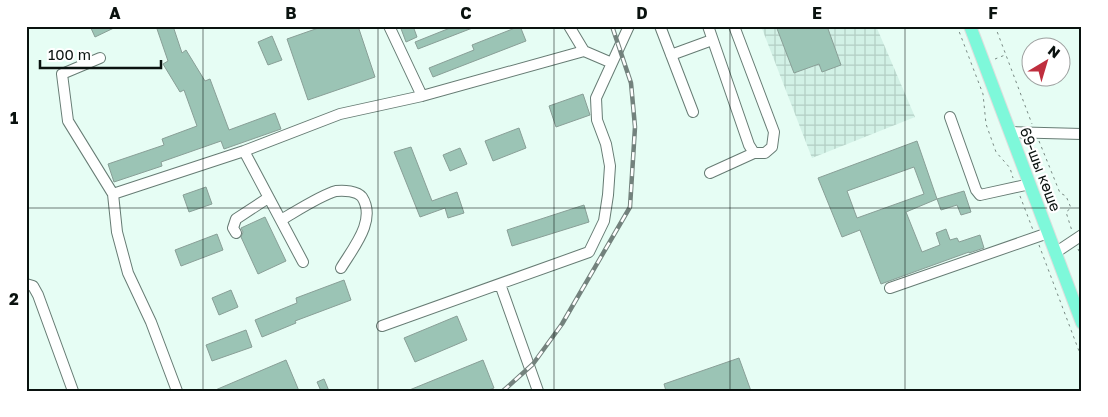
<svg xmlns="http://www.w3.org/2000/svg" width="1108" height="417" font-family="'Golos Text',sans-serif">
<defs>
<pattern id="industrial-grid" width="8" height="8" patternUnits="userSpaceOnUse" patternTransform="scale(1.25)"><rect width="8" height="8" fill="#d2f1e6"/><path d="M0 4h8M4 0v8" fill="none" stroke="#b3cec4"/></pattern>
</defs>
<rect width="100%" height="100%" fill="#e6fdf4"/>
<path fill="url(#industrial-grid)" d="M761 26H876L915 117 812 158Z"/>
<path fill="#9bc4b5" stroke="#899f97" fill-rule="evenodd" d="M90 26H118L95 37Z
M156 26H173L182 53 186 50 205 81 210 79 229 130 275 113 281 129 224 149 221 141 161 162 162 166 114 182 108 164 164 145 162 139 197 126 184 90 180 92 163 64 168 61Z
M324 26H358L375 77 308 100 287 39Z
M400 26H413L417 37 406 42Z
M455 26 475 27 418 49 415 42Z
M520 26 526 41 433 77 429 68 474 50 472 45Z
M776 26H827L841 65 822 72 819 64 794 73Z
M272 36 282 60 268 65 258 42Z
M583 94 590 115 556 127 549 106Z
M519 128 526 148 493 161 485 141Z
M917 141 937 199 906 212 922 252 940 245 936 233 946 229 950 240 957 238 959 242 980 235 984 248 969 253V252L881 284 860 230 842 237 818 178ZM914 167 924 194 857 218 847 191Z
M411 147 432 201 457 192 464 213 448 218 445 208 420 217 394 152Z
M460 148 467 164 450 171 443 155Z
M206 187 212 204 189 212 183 195Z
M964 191 971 212 961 215 957 205 941 210 937 199Z
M584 205 589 222 512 246 507 230Z
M265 217 286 261 258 274 241 237 243 232 241 228Z
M217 234 223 250 181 266 175 250Z
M344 280 351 300 295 321 296 323 262 337 255 320 297 303 296 298Z
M231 290 238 307 219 315 212 298Z
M457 316 467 340 415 362 404 338Z
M246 330 252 347 212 361 206 345Z
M739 358 751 391H666L664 384Z
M286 360 299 391H213Z
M483 360 494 388 486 391H407Z
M324 379 329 391H321L317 382Z"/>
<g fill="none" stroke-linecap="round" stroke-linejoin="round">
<g stroke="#677c74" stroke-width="12">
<path id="minor" d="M389 26 422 96
M569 26 584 51
M660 26 693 112
M708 26 749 145 754 153H765L772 147 774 132 734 26
M671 55 712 40
M100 58 62 74 68 121 113 194 117 232 128 273 151 322 177 391
M950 117 976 190 980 195 1030 184
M1010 132 1082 134
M244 151 303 262
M710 173 754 153
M113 194 244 151 340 114 422 96 584 51 612 63
M281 220C295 212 321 195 336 191 344 190 357 191 362 197 377 220 353 248 341 268
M236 233 233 228 236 219 268 198
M1055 253 1082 235
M26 284 33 286 38 295 73 391
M500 284 538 391
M890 288 1048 233
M382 326 589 252 604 221 608 195 610 166 606 144 597 120 596 98 629 26"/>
</g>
<g stroke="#dddedd" stroke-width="14">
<path id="major" d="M970 26 1082 323"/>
</g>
<path stroke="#788882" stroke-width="1" stroke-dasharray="2.5 4" stroke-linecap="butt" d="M957 26 983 94 986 124 996 152 1010 168 1013 178
M995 26 1032 124
M995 59 1005 55
M1039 141 1060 193 1066 196 1071 208 1066 212 1072 231
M1020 196 1033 230
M1039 245 1082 359
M1078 249 1082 257"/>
<use href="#minor" stroke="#fff" stroke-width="10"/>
<use href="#major" stroke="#7ef8da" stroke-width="12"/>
<g stroke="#73827d" stroke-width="4.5">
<path id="rail" d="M503 391 533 364 562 324 630 207 635 127 631 83 612 26"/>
</g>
<use href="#rail" stroke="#fff" stroke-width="2.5" stroke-dasharray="8" stroke-linecap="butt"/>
</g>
<path fill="none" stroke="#0a120f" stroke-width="1" stroke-opacity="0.55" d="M203 26V391M378 26V391M554 26V391M730 26V391M905 26V391M26 208H1082"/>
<g text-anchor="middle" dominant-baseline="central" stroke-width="4.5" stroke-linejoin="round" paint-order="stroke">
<g font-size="15" fill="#0a120f" stroke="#fff">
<text transform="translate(1041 169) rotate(69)">69-шы көше</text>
</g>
</g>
<rect width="1108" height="417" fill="none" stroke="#ffffff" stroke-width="55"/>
<g transform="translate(1046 62) rotate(38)"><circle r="24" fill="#ffffff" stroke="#9da09f"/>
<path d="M0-4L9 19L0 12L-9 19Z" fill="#bf2e3e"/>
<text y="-8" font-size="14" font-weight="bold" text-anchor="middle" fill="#0a120f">N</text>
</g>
<path d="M40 60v8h121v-8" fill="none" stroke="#0a120f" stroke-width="2.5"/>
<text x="48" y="60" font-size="15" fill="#0a120f" stroke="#ffffff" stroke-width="4" paint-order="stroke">100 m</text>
<rect x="28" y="28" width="1052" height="362" fill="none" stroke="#0a120f" stroke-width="2"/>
<g font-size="16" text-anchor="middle" font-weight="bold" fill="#0a120f">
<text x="115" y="19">A</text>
<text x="291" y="19">B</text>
<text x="466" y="19">C</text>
<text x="642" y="19">D</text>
<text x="817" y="19">E</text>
<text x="993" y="19">F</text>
<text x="14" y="124">1</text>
<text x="14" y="305">2</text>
</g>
</svg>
